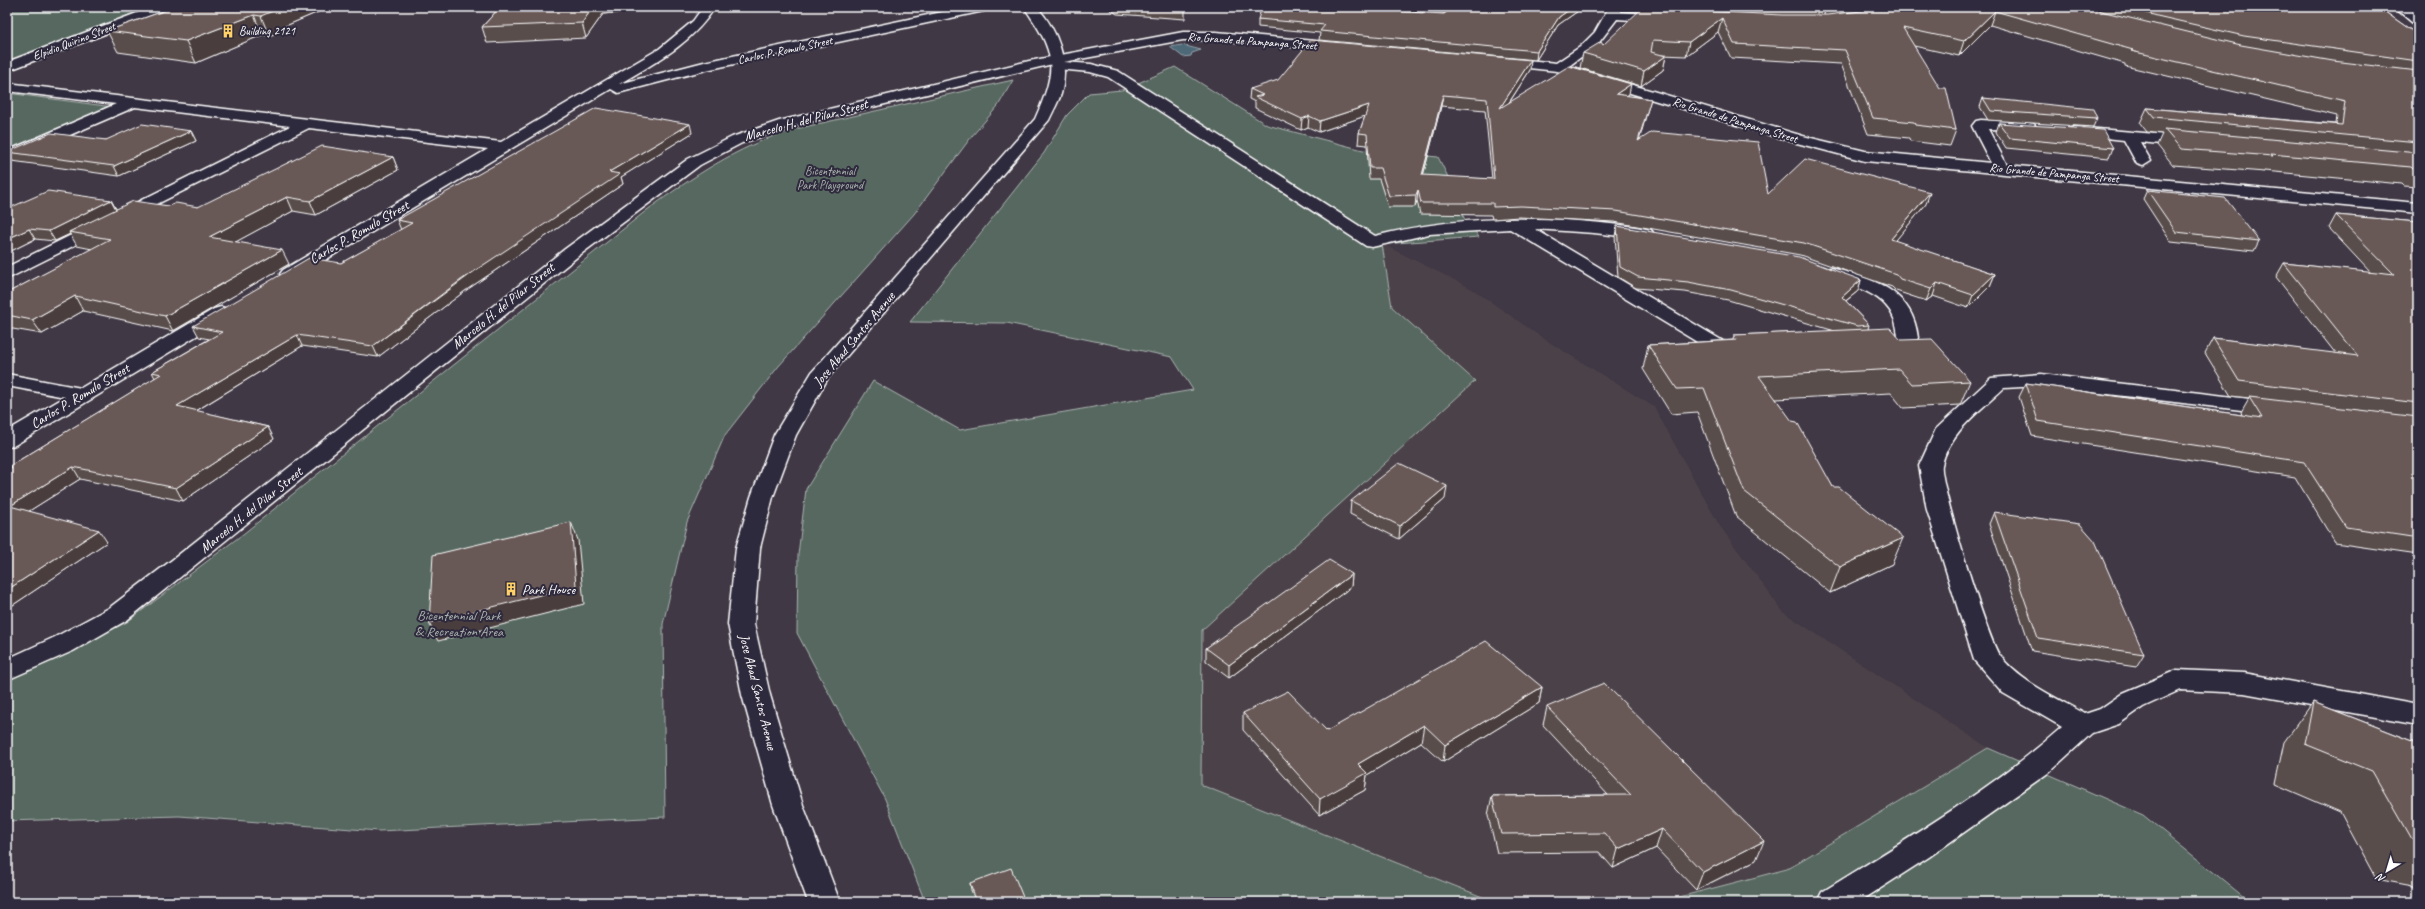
<svg xmlns="http://www.w3.org/2000/svg" width="2425" height="909" font-family="Caveat,sans-serif">
<rect width="100%" height="100%" fill="#403845"/>
<filter id="ink" filterUnits="userSpaceOnUse"><feTurbulence type="fractalNoise" baseFrequency=".025" numOctaves="2"/><feDisplacementMap in="SourceGraphic" scale="8" xChannelSelector="R" yChannelSelector="G"/><feConvolveMatrix kernelMatrix="1 2 1 2 8 2 1 2 1" color-interpolation-filters="sRGB"/></filter>
<g filter="url(#ink)">
<path fill="#4c424a" d="M1382 244 1472 289 1544 339 1654 407 1719 525 1783 612 1988 748 1787 869 1660 902H1495L1201 785 1202 630 1474 381 1392 307Z"/>
<path fill="#576860" stroke="#abb4b0" d="M7 7H158L7 64Z
M1175 67 1267 125 1363 150 1438 157 1458 197 1464 218 1479 237 1382 244 1392 307 1475 381 1202 630 1201 785 1495 902H925L885 799 797 633 798 555 806 489 873 381 960 430 1193 390 1172 357 1007 323 910 322 1044 153 1067 115 1089 93 1122 90Z
M1013 80 998 106 972 136 914 214 778 367 725 435 687 522 663 624 665 817 379 831 179 816 7 821V680L127 622 243 534 647 210C694 176 735 148 791 130Z
M7 93 113 107 7 152Z
M1988 748 2143 815 2250 902H1660L1787 869Z"/>
<path fill="#4e6777" stroke="#95a4ad" d="M1182 45 1201 50 1192 53 1191 56 1183 57 1170 47Z"/>
<g fill="none" stroke-linecap="round" stroke-linejoin="round">
<g stroke="#fff" stroke-width="3">
<path id="minor" d="M153 7H170L168 10 7 71V62Z
M703 7H715C692 44 656 62 619 84L704 62 966 7H990L984 11 706 70 618 93 611 89 295 278H283L280 274 283 270 488 149 309 128 7 279V267L290 126 135 107 7 162V151L116 104 7 91V83L501 142 659 49 693 21Z
M1609 7H1621L1620 12 1662 14 1668 18 1662 22 1617 19 1597 45 1569 66 1803 136 1865 151 1991 163 1972 126 1976 121 1981 120 2029 123 2034 124 2036 127 2034 130 1988 129 2007 165 2418 203V213L1865 161 1793 142 1557 71 1501 65 1494 61 1501 57 1556 63 1580 47 1595 32Z
M2394 7H2408L2418 15V25L2414 24Z
M1183 32H1216L1337 43 1344 47 1337 51 1216 40H1183L1064 62 1091 64 1118 71 1375 236C1442 219 1509 216 1578 221 1602 223 1628 225 1651 230L1654 234 1651 238 1645 239 1594 233 1535 229 1723 341 1743 344 1746 348 1743 352 1736 354 1712 351 1510 229 1429 234 1372 247 1366 246 1108 77 1090 72 1057 69 1055 66 1057 63 789 127 742 143 700 165 577 257 127 620 73 651 7 680V659L55 637 109 608 172 560 565 249 688 159 732 137 779 121 1029 61Z
M2075 127 2190 137 2198 142 2190 147 2140 142 2151 161 2143 166 2137 164 2124 140 2070 134 2068 131 2070 128Z
M1831 268C1872 278 1913 290 1918 338 1909 351 1884 351 1870 347L1867 343 1870 339 1898 336C1895 294 1858 288 1825 277L1822 273 1825 269Z
M221 307 228 309 230 313 228 317 15 445 7 447V431L65 397 7 386V374L81 388 214 309Z
M2041 374 2275 402 2282 404 2285 408 2282 412 2275 414 2041 386 2004 388C1981 410 1949 432 1942 465 1938 479 1989 644 2000 656 2022 683 2055 697 2085 714L2100 709 2123 693 2177 670 2244 673 2418 705V725L2244 693 2180 690 2143 707 2119 724 2092 733 2048 773 1929 857 1859 902H1817L1822 892C1904 841 1990 791 2062 727L2003 693 1974 660 1927 510 1919 466 1936 429 1991 378Z"/>
</g>
<g stroke="#fff" stroke-width="3">
<path id="major" d="M1024 7H1037C1058 30 1070 63 1061 94 1058 103 1053 111 1049 120L828 378 796 435 773 497 760 548 754 624 770 695 803 805 840 902H808L773 805 742 695 728 624 736 548 751 497 774 435 812 372 1035 119C1058 67 1056 53 1024 7Z"/>
</g>
<use href="#minor" fill="#2f2a3d" fill-rule="evenodd"/>
<use href="#major" fill="#2f2a3d" fill-rule="evenodd"/>
</g>
<path fill="#594d4b" stroke="#fff" fill-rule="evenodd" d="M175 7H330L283 27 284 30 269 36 262 35 196 63 118 52 107 31Z
M500 7H679L603 14 586 38 487 43 482 27Z
M1106 7H1179L1185 10V19L1117 14Z
M1359 7H1578V11L1558 25 1536 60 1319 40 1320 33 1258 27V19L1444 14 1445 13 1443 12Z
M1656 7H2378L2418 35V187L2403 186 2401 184 2265 171V172L2173 165 2157 145 2162 134 2147 132 2140 123 2147 108 2336 124 2337 116 2125 66V64L1990 25 1959 56 1914 46 1956 130 1950 146 1910 141 1909 138 1868 134 1841 64 1731 58 1718 32 1686 56 1662 55 1666 56 1663 70 1641 86 1580 68 1583 53 1603 45 1658 9Z
M1530 70 1509 103 1629 94 1627 96 1651 99 1648 109 1639 141 1768 194 1926 204 1895 241 1995 274 1990 286 1968 308 1933 296 1926 301 1896 291 1892 287 1800 255 1614 222 1519 217 1492 219 1491 215 1420 214 1417 201 1415 207H1388L1379 179H1369L1367 145 1358 144 1359 133 1365 116 1319 132 1308 127 1301 130 1255 108V102L1249 99 1250 89ZM1441 106 1485 110 1492 179 1423 176Z
M1983 98 2097 118 2093 127 1988 120 1980 107Z
M1999 123 2113 148 2109 158 2006 148 1996 132Z
M191 131 196 141 119 176 12 161 7 152V151L106 140Z
M692 133 621 177 623 184 465 291 378 357 302 346 196 411 268 427 274 439 183 501 80 479 29 511 107 542 7 609V470L9 469 8 467 155 378 152 372 209 339 199 337 193 326 341 263 401 230 397 220Z
M393 157 398 170 316 215 293 211 235 242 289 264 173 331 83 311 42 334 7 328V293L92 249 77 246 70 234 55 241 35 239 7 253V209L111 200 116 209 169 206 198 207Z
M2147 190 2259 241 2254 251 2171 242 2143 199Z
M2336 215 2418 222V555L2335 543 2295 477 2032 436 2019 397 2026 383 2242 415 2241 412 2249 398 2231 396 2205 353 2213 338 2336 354 2276 277 2284 263 2371 273 2329 228Z
M1617 226 1861 280 1858 291 1846 301 1869 325 1868 329 1901 340 1970 381 1960 405 1903 408 1891 393 1776 399 1833 487 1892 564 1830 593 1736 516 1697 412 1671 414 1643 369 1648 345 1733 340 1734 335 1835 331 1728 300 1685 292 1636 288 1618 277 1615 236Z
M1445 499 1399 539 1350 514 1351 501Z
M1994 512 2144 654 2136 667 2032 651 1989 524Z
M1352 574 1351 587 1229 678 1206 661V648Z
M1542 687 1539 703 1443 762 1421 742 1367 775 1365 790 1319 815 1243 730V713L1327 731Z
M2313 702 2418 743V887L2376 879 2340 812 2275 784 2284 742Z
M1547 707 1756 860 1696 890 1656 848 1613 868 1599 852 1497 853 1488 815 1492 796 1608 795 1543 725Z
M970 883 1025 902H976L971 890Z"/>
<path fill="#493e3d" stroke="#fff" d="M275 7H330L283 27 284 30 269 36 261 16Z
M593 7H679L603 14 586 38 582 23Z
M1573 7H1578V11L1558 25 1536 60 1537 51 1559 17Z
M1826 7H1878L1877 13 1823 18Z
M1995 11 1990 25 1959 56 1964 41Z
M254 15 262 35 196 63 186 41Z
M1722 18 1718 32 1686 56 1689 42Z
M1666 56 1663 70 1641 86 1644 71Z
M1531 60 1530 70 1499 118 1500 108Z
M1631 84 1629 94 1614 105 1616 94Z
M1443 95 1441 106 1420 187 1422 175Z
M1369 105 1368 115 1319 132 1320 121Z
M1309 116 1308 127 1301 130 1302 119Z
M690 124 692 133 621 177 623 184 465 291 378 357 373 346 609 172Z
M191 131 196 141 119 176 114 166Z
M393 157 398 170 316 215 310 201Z
M1418 190 1417 201 1415 207 1416 195Z
M1930 192 1926 204 1887 251 1891 239Z
M287 197 293 211 217 252 209 237Z
M111 200 117 211 69 232 70 234 55 241 49 231Z
M29 229 35 239 7 253V239Z
M282 250 289 264 173 331 165 316Z
M1995 274 1990 286 1968 308 1973 295Z
M1861 280 1858 291 1838 307 1842 297Z
M1937 283 1933 296 1926 301 1931 289Z
M75 296 83 311 42 334 32 320Z
M297 335 302 346 184 418 177 406Z
M268 427 274 439 183 501 176 488Z
M73 467 80 479 18 518 10 506Z
M1447 486 1445 499 1399 539 1400 526Z
M571 522 578 540 584 604 438 641 429 623Z
M99 530 107 542 7 609V590Z
M1903 538 1892 564 1830 593 1840 567Z
M1352 574 1351 587 1229 678V665Z
M1542 687 1539 703 1443 762 1445 745Z
M1424 725 1421 742 1367 775 1365 790 1319 815 1320 799 1358 764Z
M1662 829 1656 848 1613 868 1618 849Z
M1764 841 1756 860 1696 890 1703 872Z"/>
<path fill="#685957" stroke="#fff" fill-rule="evenodd" d="M175 7H275V10L261 16 254 15 186 41 107 31Z
M500 7H593L582 23 482 27Z
M1141 7H1179L1185 10Z
M1262 7H1325L1444 14 1451 9 1449 7H1573L1559 17 1537 51 1320 31 1325 25 1258 19Z
M1882 7H2090L2105 12 2241 45 2333 61 2418 71V142L2154 117 2147 108 2342 125 2345 101 2131 51 2133 50 1995 11 1964 41 1903 28 1940 88H1946L1956 130 1915 125 1914 122 1873 118 1845 50 1734 44 1722 18 1689 42 1653 40 1651 52 1666 56 1644 71 1583 53 1601 42 1603 45 1642 8 1782 15H1827L1878 9Z
M2127 7H2378L2418 35V61L2244 36 2157 16Z
M1311 40 1531 60 1500 108 1569 66 1631 84 1616 94 1651 99 1638 141 1652 132 1758 142 1768 194 1805 159 1930 192 1891 239 1995 274 1973 295 1937 283 1931 289 1900 279 1896 274 1804 243 1616 211 1521 206 1493 207V203H1421L1418 190 1416 195 1389 196 1380 168H1370L1367 134 1359 133 1369 105 1320 121 1309 116 1302 119 1255 97 1263 95 1250 89 1278 80ZM1443 95 1487 99 1494 179 1422 175Z
M1983 98 2093 109 2097 118 1991 111Z
M596 108 690 124 609 172 620 174 461 280 373 346 297 335 177 406 268 427 176 488 73 467 10 506 99 530 7 590V470L12 467H8L161 374 152 372 222 332 193 326 309 258 341 263 412 223 397 220Z
M1999 123 2103 130 2113 148 2010 138Z
M142 124 191 131 114 166 7 152 51 133 106 140Z
M2164 129 2418 153V170L2413 169 2411 167 2271 154 2273 156 2181 149Z
M322 146 393 157 310 201 287 197 209 237 282 250 165 316 75 296 32 320 7 315V293L110 239 69 232 133 201 169 206 176 203 198 207Z
M2147 190 2225 198 2259 241 2176 232Z
M48 191 111 200 49 231 29 229 7 239V209Z
M2336 215 2418 222V403L2239 381 2213 338 2358 356 2284 263 2395 275Z
M1617 226 1799 257 1861 280 1842 297 1869 325 1857 326 1731 290 1688 282 1638 277 1620 267Z
M1890 328 1901 340 1932 339 1970 381 1912 384 1899 369 1759 376 1792 421 1797 422 1833 487H1839L1903 538 1840 567 1744 491 1704 388 1677 389 1648 345 1737 340 1734 335Z
M2026 383 2262 418 2249 397 2418 417V538L2346 527 2304 462 2038 421Z
M1399 463 1447 486 1400 526 1351 501Z
M1994 512 2080 524 2095 541 2144 654 2038 638Z
M571 522 576 586 429 623 433 555Z
M1329 560 1352 574 1229 665 1206 648Z
M1486 641 1542 687 1445 745 1424 725 1358 764 1367 773 1320 799 1243 713 1288 691 1327 731Z
M1604 683 1764 841 1703 872 1662 829 1618 849 1604 833 1501 834 1492 796 1631 795 1547 707Z
M2313 702 2418 743V840L2411 839 2372 771 2305 744Z
M1011 868 1025 902H977L970 883Z"/>
</g>
<defs>
<g id="building-bare" transform="scale(1.08)"><path d="M-4-6H4V6H1V3H-1V6H-4ZM-2.5-4.3h1.7v1.8h-1.7ZM.8-4.3h1.7v1.8H.8ZM-2.5-1h1.7V.8h-1.7ZM.8-1h1.7V.8H.8Z" fill="#ffd166" stroke="#2f2a3d" stroke-width="2.5" paint-order="stroke"/></g>
</defs>
<g fill-rule="evenodd">
<use href="#building-bare" x="228" y="31"/>
<use href="#building-bare" x="511" y="589"/>
</g>
<g text-anchor="middle" dominant-baseline="central" stroke-width="4" stroke-linejoin="round" paint-order="stroke">
<g font-size="12" fill="#fff" stroke="#2f2a3d" text-anchor="start">
<text x="239" y="31">Building 2121</text>
</g>
<g font-size="12" fill="#fff" stroke="#2f2a3d">
<text transform="translate(74 41) rotate(-21)">Elpidio Quirino Street</text>
<text transform="translate(1252 41) rotate(4)">Rio Grande de Pampanga Street</text>
<text transform="translate(785 50) rotate(-12)">Carlos P. Romulo Street</text>
<text transform="translate(1735 120) rotate(17)">Rio Grande de Pampanga Street</text>
<text transform="translate(2054 173) rotate(5)">Rio Grande de Pampanga Street</text>
</g>
<g font-size="12" fill="#abb4b0" stroke="#2f2a3d">
<text x="830" y="171">Bicentennial<tspan x="830" dy="14">Park Playground</tspan></text>
</g>
<g font-size="14" fill="#fff" stroke="#2f2a3d">
<text transform="translate(806 120) rotate(-15)">Marcelo H. del Pilar Street</text>
<text transform="translate(359 232) rotate(-30)">Carlos P. Romulo Street</text>
<text transform="translate(503 306) rotate(-39)">Marcelo H. del Pilar Street</text>
<text transform="translate(854 339) rotate(-50)">Jose Abad Santos Avenue</text>
<text transform="translate(80 396) rotate(-31)">Carlos P. Romulo Street</text>
<text transform="translate(251 510) rotate(-39)">Marcelo H. del Pilar Street</text>
<text transform="translate(758 692) rotate(76)">Jose Abad Santos Avenue</text>
</g>
<g font-size="14" fill="#fff" stroke="#2f2a3d" text-anchor="start">
<text x="522" y="589">Park House</text>
</g>
<g font-size="14" fill="#abb4b0" stroke="#2f2a3d">
<text x="459" y="615">Bicentennial Park<tspan x="459" dy="16">&amp; Recreation Area</tspan></text>
</g>
</g>
<rect width="2425" height="909" fill="none" stroke="#2f2a3d" stroke-width="24"/>
<rect x="12" y="12" width="2401" height="885" fill="none" stroke="#fff" stroke-width="1.5" filter="url(#ink)"/>
<g transform="translate(2387 871) rotate(218)" stroke="#2f2a3d" stroke-width="3" paint-order="stroke">
<path d="M0-3L7 15L0 10L-7 15Z" fill="#ffffff"/>
<text y="-6" font-size="11" font-weight="bold" text-anchor="middle" fill="#ffffff">N</text>
</g>
</svg>
